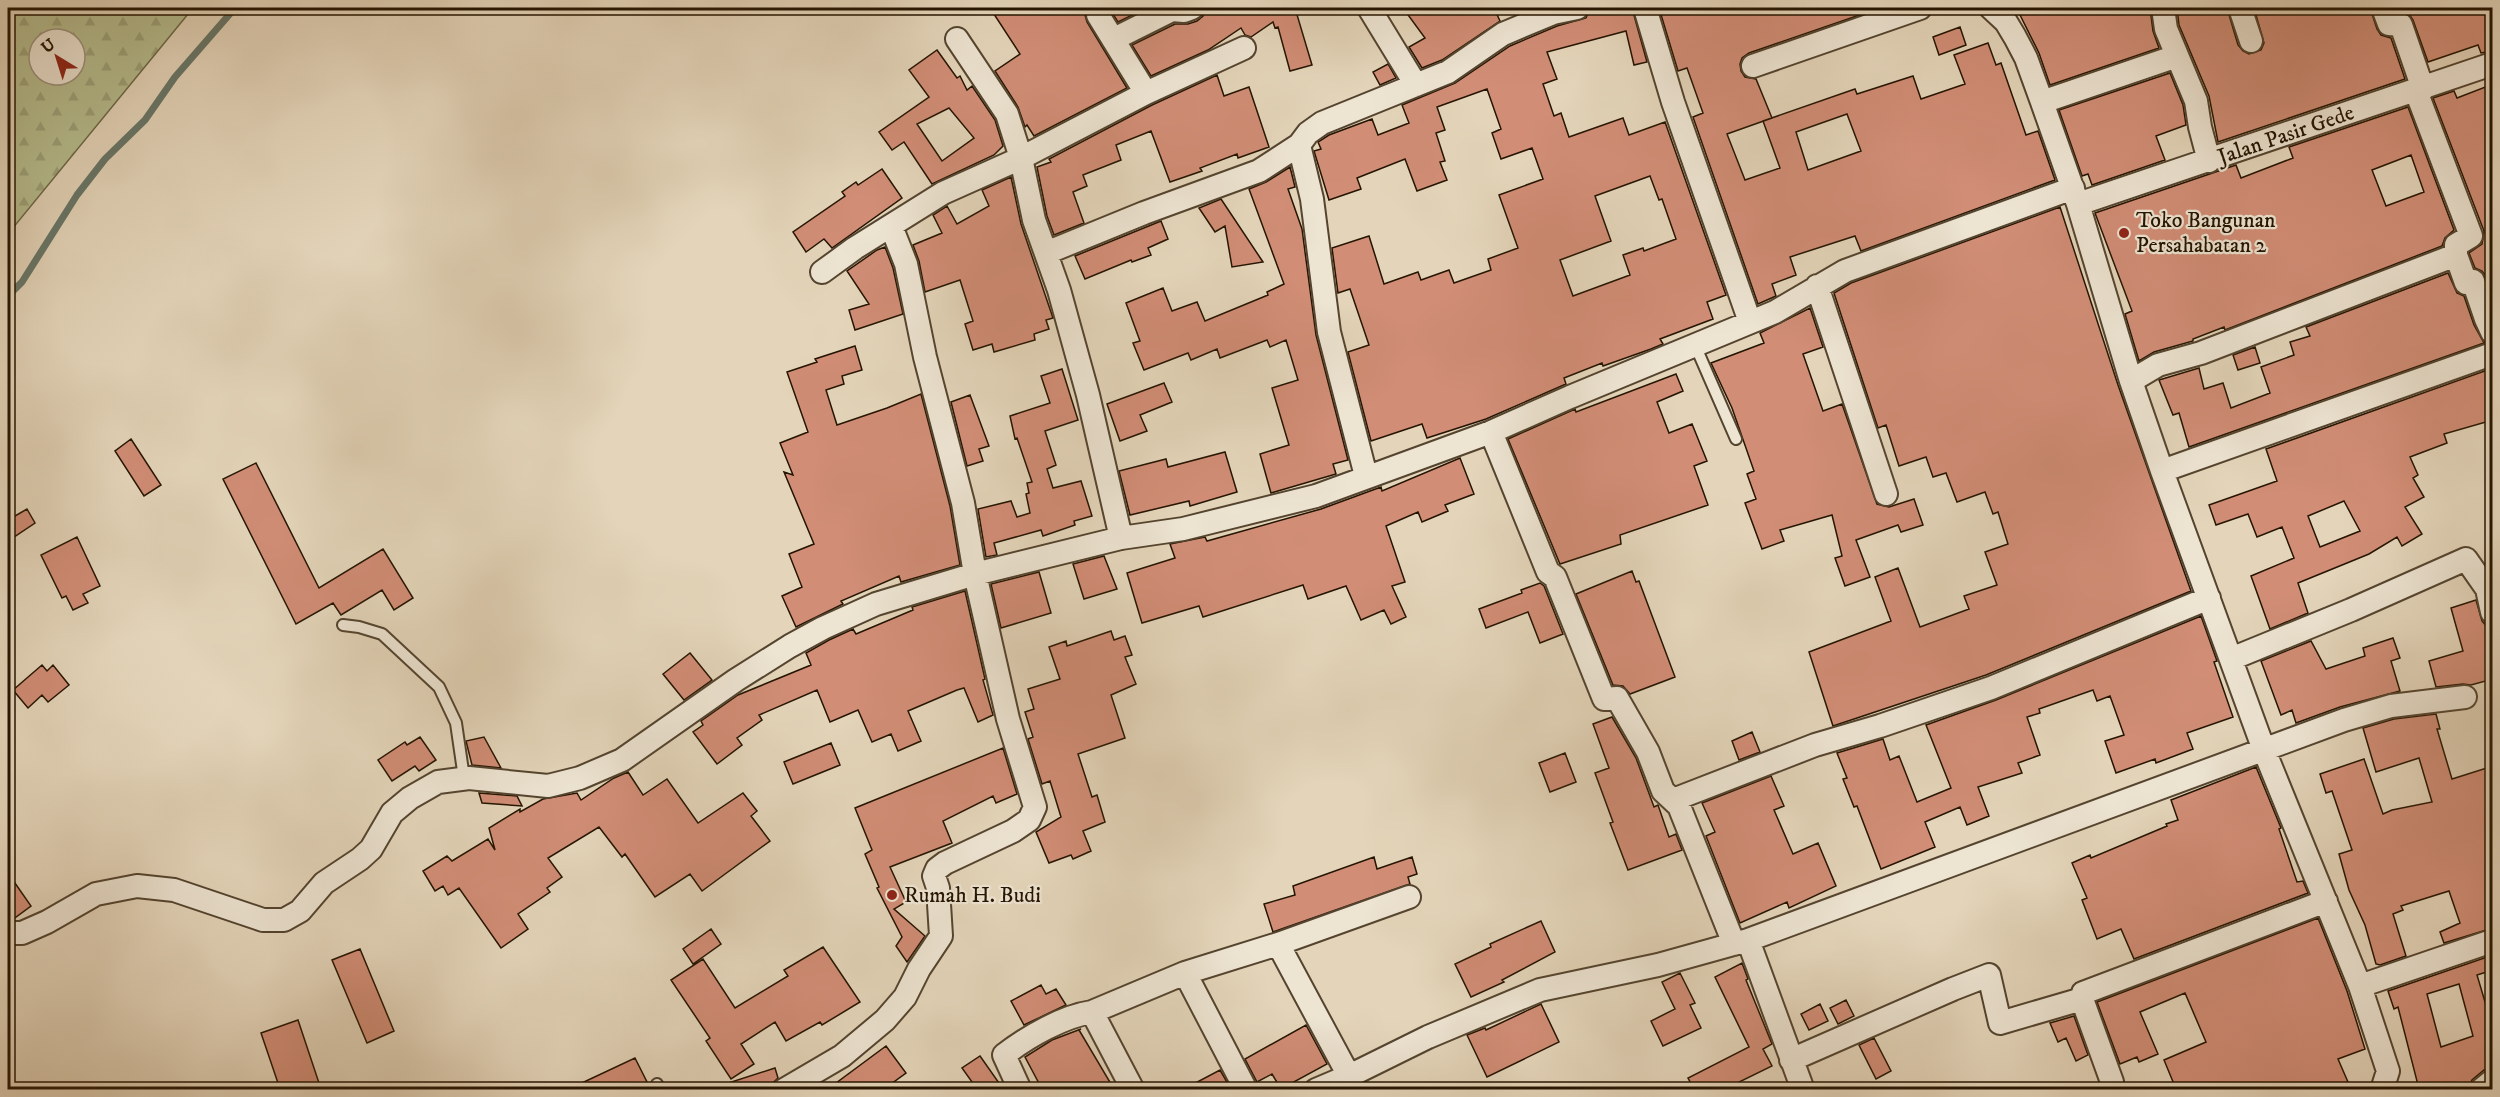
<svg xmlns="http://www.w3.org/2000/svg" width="2500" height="1097" font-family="'IM FELL DW Pica',serif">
<defs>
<pattern id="forest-firs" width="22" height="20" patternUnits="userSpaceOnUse" patternTransform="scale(1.5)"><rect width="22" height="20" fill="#b6bd8f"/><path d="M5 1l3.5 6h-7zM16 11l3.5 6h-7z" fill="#9ca27a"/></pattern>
</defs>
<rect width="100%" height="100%" fill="#e4d5ba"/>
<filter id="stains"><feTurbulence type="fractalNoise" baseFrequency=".00333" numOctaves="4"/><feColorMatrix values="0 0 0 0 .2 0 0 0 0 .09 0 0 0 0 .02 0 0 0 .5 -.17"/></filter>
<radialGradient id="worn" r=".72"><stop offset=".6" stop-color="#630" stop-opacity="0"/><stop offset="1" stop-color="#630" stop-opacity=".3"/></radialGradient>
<path fill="url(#forest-firs)" stroke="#6d6848" stroke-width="1.5" fill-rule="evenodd" d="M8 8H193L8 234ZM39 39H75V75H39Z"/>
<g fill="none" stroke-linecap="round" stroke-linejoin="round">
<path stroke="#687769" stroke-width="7" d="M8 296 22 282 77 195 105 159 145 120 175 77 235 8H248"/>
</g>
<path fill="#d18d76" stroke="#241401" stroke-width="1.5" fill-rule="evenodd" d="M990 8H1087L1085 15 1087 22 1127 88 1034 136 1027 125 1025 127 1018 107 995 71 1020 54Z
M1109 8H1147L1118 22Z
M1205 8H1295L1312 65 1290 71 1278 27 1275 28 1273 22 1251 37 1245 35 1241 28 1208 50 1151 76 1132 45 1175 24H1188L1197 21 1203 16Z
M1403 8H1494L1500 21 1442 60 1422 68 1409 47 1425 38Z
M1590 8H1632L1647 62 1634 65 1626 31 1547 52 1557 79 1543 84 1554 116 1561 113 1569 137 1623 118 1629 135 1665 122 1726 295 1707 302 1713 319 1660 339 1663 344 1651 349 1603 366 1602 363 1564 378 1566 384 1486 419 1427 438 1422 424 1371 441 1348 352 1369 345 1350 289 1338 293 1332 248 1369 236 1384 284 1418 272 1421 280 1449 270 1454 283 1491 270 1488 259 1518 248 1499 195 1543 179 1532 148 1501 159 1492 133 1501 129 1487 89 1437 107 1445 130 1436 133 1445 161 1440 162 1447 180 1417 191 1405 159 1357 178 1361 189 1329 200 1314 151 1321 149 1318 142 1329 135 1372 119 1378 135 1409 123 1402 105 1455 83 1510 46 1557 26 1586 18ZM1650 176 1659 200 1662 199 1676 239 1644 251 1643 248 1623 255 1630 275 1573 296 1560 260 1611 241 1595 196Z
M1659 8H1880L1749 53 1742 58 1740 64 1741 71 1745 77 1756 79 1772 118 1727 134 1745 180 1780 168 1763 121 1855 89 1857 94 1913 76 1921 99 1965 84 1954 55 1988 43 1996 65 2001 63 2026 135 2038 131 2055 180 1861 251 1855 236 1790 257 1796 275 1772 284 1776 296 1758 304 1693 117 1703 113 1687 68 1678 71ZM1847 114 1861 151 1808 170 1796 132Z
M2032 8H2150L2153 31 2159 48 2050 85 2039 53 2019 13Z
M2177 8H2227L2238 45 2243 51 2249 54 2261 50 2264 43 2254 8H2370L2377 29 2381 35 2391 38 2405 79 2218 142 2209 96 2179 25Z
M2397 8H2493V51L2481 53 2478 45 2428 62 2413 20 2409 14 2399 11Z
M1960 27 1966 45 1939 55 1933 37Z
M937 50 957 78 960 76 967 90 972 86 995 120 1003 146 994 155 932 184 904 142 892 150 879 132 929 97 909 70ZM949 108 974 138 942 161 917 124Z
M1388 64 1396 78 1380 85 1373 72Z
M2170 73 2183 105 2186 125 2156 136 2165 160 2092 185 2088 174 2082 176 2059 110Z
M1217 75 1224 96 1249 87 1269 147 1238 158 1237 154 1200 168 1202 171 1170 182 1151 131 1116 145 1121 160 1083 175 1087 186 1073 192 1084 223 1054 235 1047 216 1037 167 1051 162 1049 159 1152 105Z
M2493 84V296L2486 276 2482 271 2475 268 2469 253 2482 244 2484 231 2433 98 2454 91 2457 98Z
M2408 107 2454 230 2445 238 2442 246 2225 330 2224 327 2193 339V341L2154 352 2139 361 2125 314 2132 311 2095 213 2236 165 2241 178 2293 158 2289 147ZM2411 155 2424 192 2386 206 2372 170Z
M1290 167 1295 187 1288 189 1302 229 1316 335 1348 460 1333 464 1336 474 1271 493 1260 454 1289 445 1272 388 1298 380 1286 340 1270 347 1267 340 1220 358 1217 349 1191 360 1188 353 1144 370 1133 343 1140 341 1126 303 1163 288 1172 311 1197 302 1205 321 1268 295 1267 292 1284 284 1249 189 1266 182Z
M882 169 902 198 832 248 824 239 806 252 793 232 845 196 842 192 856 182 858 185Z
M1011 177 1021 224 1053 318 1046 320 1049 329 1034 334 1035 340 994 352 992 344 973 350 965 324 973 321 960 280 925 292 919 261 913 245 942 233 933 215 947 206 957 224 989 206 982 190Z
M1221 199 1263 262 1232 267 1225 226 1215 232 1199 208Z
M2060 207 2118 385 2191 591 1986 675 1833 726 1809 652 1891 621 1875 577 1898 568 1920 627 1969 609 1964 596 1997 585 1985 552 2008 544 1998 512 1993 514 1985 492 1957 502 1946 473 1933 477 1926 457 1899 466 1886 425 1878 428 1834 293 1851 283Z
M1161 221 1168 239 1148 248 1151 255 1132 262 1131 260 1085 279 1075 256Z
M885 247 893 268 903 314 855 330 849 310 869 304 847 271 877 250Z
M2448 273 2457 293 2464 296 2474 325 2484 343 2189 447 2179 413 2173 415 2159 380 2199 368 2204 389 2223 383 2231 408 2270 393 2261 367 2294 355 2290 342 2310 336 2306 327Z
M1810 308 1823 347 1803 354 1823 411 1842 404 1877 504 1889 507 1914 499 1923 525 1901 532 1898 525 1856 540 1870 577 1845 586 1835 558 1842 556 1832 515 1780 530 1784 541 1762 549 1745 503 1756 499 1747 474 1754 471 1732 408 1711 363 1764 343 1760 333Z
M855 346 862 370 842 376 844 384 826 390 837 425 887 408 921 394 950 506 960 565 901 582 899 576 841 601 843 604 796 627 782 596 802 587 789 554 814 544 784 472 793 475 780 443 808 432 787 372 817 362 815 359Z
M2255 347 2260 363 2238 370 2233 355Z
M2493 368V420L2444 434 2447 443 2410 457 2418 475 2413 478 2424 497 2405 507 2422 534 2402 546 2397 537 2369 554 2298 583 2308 613 2270 629 2251 576 2294 558 2282 527 2257 537 2248 514 2216 525 2209 505 2277 481 2266 449ZM2344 501 2360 531 2320 547 2308 516Z
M1062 369 1078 420 1045 431 1056 465 1047 469 1053 488 1081 481 1092 516 1074 521 1075 525 1043 536 1041 530 994 543 997 555 986 557 978 509 1011 501 1017 517 1030 513 1026 494 1029 493 1027 483 1032 482 1017 438 1015 439 1010 416 1050 403 1041 376Z
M1676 374 1683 391 1657 402 1669 433 1692 424 1707 461 1694 466 1708 505 1620 535 1621 544 1560 564 1508 439 1575 409 1576 412Z
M1164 383 1172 402 1140 415 1147 431 1120 441 1107 404Z
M970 395 989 446 979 449 983 461 967 466 951 402Z
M131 439 161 485 144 496 115 451Z
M1225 452 1237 492 1190 506 1189 501 1130 515 1119 471 1166 459 1168 467Z
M1460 458 1474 494 1445 505 1448 511 1422 522 1418 512 1386 526 1405 582 1392 586 1406 617 1391 624 1384 610 1361 620 1346 586 1308 599 1303 585 1203 617 1199 606 1142 623 1127 573 1175 558 1170 544 1205 537 1207 541 1321 509 1381 487 1382 491Z
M256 463 319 588 383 549 413 598 394 610 382 590 341 615 333 603 296 624 223 479Z
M27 509 35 523 8 541V520Z
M77 537 100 586 83 594 88 603 73 610 66 596 62 598 41 555Z
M1104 556 1117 589 1084 599 1073 564Z
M1632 571 1636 582 1639 581 1675 677 1630 694 1623 686 1613 685 1576 594Z
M1039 572 1051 613 1001 628 991 584Z
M1540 583 1544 586 1563 634 1540 643 1528 612 1486 628 1479 609 1522 593 1521 590Z
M965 591 985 679 983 680 993 715 978 722 964 688 957 690 908 711 921 741 898 751 891 734 872 742 858 710 830 722 817 690 759 715 762 720 737 738 742 745 717 764 693 732 703 725 701 721 738 695 811 665 806 653 829 640 853 629 856 634 913 610 912 607Z
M2476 600 2482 621 2488 628 2493 627V679L2471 685 2463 684 2436 687 2429 661 2463 651 2451 608Z
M2201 616 2217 661 2214 662 2233 717 2187 733 2193 749 2156 763 2155 759 2116 773 2105 741 2124 735 2110 696 2097 701 2093 690 2039 709 2040 713 2027 717 2040 755 2018 763 2022 773 1978 787 1989 816 1967 825 1960 807 1925 822 1935 847 1881 869 1857 806 1854 807 1843 779 1847 778 1837 753 1883 739 1890 760 1899 756 1917 802 1951 788 1926 725 1996 700Z
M1111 631 1114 640 1125 636 1132 655 1125 657 1136 684 1111 695 1125 738 1078 754 1092 797 1097 795 1105 822 1083 831 1091 851 1073 859 1071 855 1049 863 1036 832 1061 817 1050 781 1042 784 1028 739 1033 737 1025 712 1034 709 1028 689 1060 679 1049 647 1066 641 1067 646Z
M2393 638 2400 658 2391 661 2400 691 2340 707 2296 723 2292 710 2281 715 2261 661 2311 641 2326 669 2365 656 2363 648Z
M690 653 712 680 684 700 663 674Z
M42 665 47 671 53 665 69 685 48 702 42 695 28 708 13 690Z
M2436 714 2440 729H2437L2452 779 2493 766V928L2444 943 2440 932 2460 923 2449 891 2401 906 2403 910 2393 914 2406 956 2380 965 2376 964 2365 925 2349 890 2339 854 2352 850 2332 791 2326 793 2320 774 2364 759 2383 814 2392 810 2432 802 2419 758 2376 772 2363 728 2394 719Z
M1612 717 1636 758 1654 807 1658 805 1669 837 1676 834 1682 850 1628 870 1610 823 1613 822 1595 773 1609 768 1593 724Z
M1752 732 1760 752 1739 760 1732 741Z
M420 737 436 760 419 771 415 766 392 781 378 760 405 742 407 745Z
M484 737 501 768 472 765 466 741Z
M831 743 840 765 793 784 784 762Z
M1003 748 1017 794 996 803 993 796 943 821 952 843 890 867 906 902 894 909 925 936 907 962 896 946 902 937 877 888 879 887 865 854 872 850 855 808Z
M1565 753 1576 782 1550 792 1539 763Z
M2256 767 2281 828 2279 829 2297 882 2303 881 2308 893 2134 959 2121 929 2097 939 2082 900 2087 898 2072 863 2090 855 2091 858 2167 826 2166 824 2178 820 2171 800Z
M628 772 643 795 667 779 698 823 743 793 757 811 751 816 770 841 702 891 690 874 655 897 625 854 622 857 599 827 548 858 562 877 547 888 550 892 518 914 528 929 501 948 459 888 448 895 443 886 435 891 423 871 447 856 452 861 488 839 495 850 489 828 520 809V812L543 799 577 793 581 800 614 778Z
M1771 776 1784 806 1774 810 1793 854 1818 843 1836 886 1789 908 1787 902 1740 923 1706 836 1715 832 1702 803Z
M479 793 517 796 522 806 482 803Z
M1374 857 1377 869 1412 857 1417 874 1408 877 1410 884 1273 932 1264 904 1295 895 1293 886Z
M8 873 31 906 12 920H8Z
M2318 918 2347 991 2365 1049 2338 1059 2351 1089H2176L2164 1060 2206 1042 2185 993 2140 1012 2158 1054 2139 1062 2137 1057 2120 1064 2097 1002Z
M1541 921 1555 952 1502 980 1504 982 1471 997 1455 964 1491 947 1490 944Z
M711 929 721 944 693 964 683 949Z
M823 947 860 1002 822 1025 820 1022 786 1041 775 1022 741 1044 754 1064 731 1079 706 1041 710 1038 671 980 703 959 735 1008 788 976 784 970Z
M360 949 394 1031 367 1043 332 960Z
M2493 955V970L2477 975 2488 1012 2493 1010V1068L2484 1070 2472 1080 2468 1089H2419L2398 1007 2394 1009 2388 991ZM2459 984 2473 1036 2441 1047 2427 994Z
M1742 963 1748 979 1746 980 1772 1044 1763 1049 1772 1066 1725 1089H1694L1688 1078 1749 1047 1715 977Z
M1680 973 1695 1003 1690 1005 1701 1028 1663 1046 1651 1021 1675 1009 1662 982Z
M1041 985 1046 994 1056 989 1066 1005 1024 1025 1011 1001Z
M1846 1000 1854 1016 1838 1024 1830 1008Z
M1541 1004 1559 1042 1487 1077 1467 1035 1485 1028 1486 1030Z
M1820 1004 1828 1021 1809 1030 1801 1014Z
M2074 1016 2088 1055 2076 1061 2066 1038 2058 1042 2050 1023Z
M298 1020 321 1089H280L261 1033Z
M1306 1025 1327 1064 1281 1089 1272 1074 1257 1082 1245 1059Z
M1081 1029 1079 1030 1114 1089H1042L1025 1057 1052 1040Z
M1874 1038 1891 1071 1876 1079 1859 1045Z
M886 1046 906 1073 884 1089H828Z
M980 1056 999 1083 989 1089H977L962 1068Z
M635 1058 647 1082 631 1089H569Z
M775 1068 778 1078 773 1083 771 1089H720L719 1086Z
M1220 1070 1231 1089H1184Z"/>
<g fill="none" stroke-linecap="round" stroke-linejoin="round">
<g stroke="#54442f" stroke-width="14">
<path id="service" d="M1695 345 1736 439
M343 625 359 627 382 634 439 687 456 723 464 778
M657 1084 660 1090"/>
</g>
<g stroke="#54442f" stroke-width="26">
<path id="minor" d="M1369 8 1416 85
M1645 8 1673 102 1750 322
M1991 8 2006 22 2015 37 2026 58 2042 102 2078 204 2131 381 2162 471 2264 750 2360 986 2388 1071 2382 1090
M2163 8 2166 29 2196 101 2200 127 2209 161
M2240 8 2251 41
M2383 8 2389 24 2401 25 2423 89
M1098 15 1146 93
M957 39 1007 114 1021 158 1034 220 1059 290 1088 395 1121 538
M1114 39 1172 10 1184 11 1192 8
M1753 66 1920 8
M2416 91 2471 236 2456 245V255L2466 283 2473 281 2486 319 2492 332
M2042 102 2177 56
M1299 145 1312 199 1329 332 1366 476
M2078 204 2492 64
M1046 253 1144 213 1259 171 1299 145 1308 133 1322 123 1448 72 1503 34 1553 13 1577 8
M822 272 855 248 943 193 1021 158 1146 93 1244 48
M1817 286 1886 494
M2131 381 2158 365 2201 353 2456 255
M1491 432 1548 572 1555 577 1604 699 1617 698 1648 752 1663 791 1679 806 1734 944
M2162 471 2492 354
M2231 659 2351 610 2466 559 2487 589 2492 612
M1673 800 1815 745 1880 726 1991 688 2209 598
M8 933H22L47 922 96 894 137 886 174 890 263 920H284L300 911 324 883 360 859 371 849 392 813 410 798 438 782 469 778 548 786 580 778 622 760 736 680 790 646 823 628 876 604 975 574 1121 538 1183 529 1316 496 1491 432 1570 397 1775 312 1845 271 2073 188
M1748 940 1803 1090
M1278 944 1349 1076
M2360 986 2492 941
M2082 999 2083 993 2326 901
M1092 1012 1133 1090
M1791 1060 1953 989 1989 975 2000 1023 2082 999 2112 1082
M784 1090 842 1056 885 1020 905 997 919 969 941 936 938 888 934 876 937 869 945 863 1013 831 1029 820 1035 807 1008 719 975 574 963 503 925 357 906 264 891 226
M1020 1090 1004 1055C1027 1037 1064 1016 1092 1012L1185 973
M1246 1090 1185 973 1278 944 1409 897
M1316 1090 1349 1076 1428 1037 1540 990 1658 965 1748 940 2344 720 2391 706 2465 697
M2481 1090 2492 1081"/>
</g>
<use href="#service" stroke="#ede4d2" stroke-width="10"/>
<use href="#minor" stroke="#ede4d2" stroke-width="22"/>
</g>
<g fill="#8f2418" stroke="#ede4d2" stroke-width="2">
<circle cx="2124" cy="233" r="6"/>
<circle cx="892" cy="895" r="6"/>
</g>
<g text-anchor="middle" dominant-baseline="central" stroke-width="4.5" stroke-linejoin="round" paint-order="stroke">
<g font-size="22" fill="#241401" stroke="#ede4d2">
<text transform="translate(2286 135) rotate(-19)">Jalan Pasir Gede</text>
</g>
<g font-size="22" fill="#241401" stroke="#ede4d2" text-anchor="start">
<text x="2136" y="220">Toko Bangunan<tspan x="2136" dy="25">Persahabatan 2</tspan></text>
<text x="904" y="895">Rumah H. Budi</text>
</g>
</g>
<rect width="2500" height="1097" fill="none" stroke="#e4d5ba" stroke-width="30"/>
<rect x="9" y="9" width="2482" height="1079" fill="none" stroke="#241401" stroke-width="3"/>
<rect x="15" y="15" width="2470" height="1067" fill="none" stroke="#241401" stroke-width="1.5"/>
<g transform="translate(57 57) rotate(322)"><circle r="28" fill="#ede4d2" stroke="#9d917e" stroke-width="1.5"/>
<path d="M0-4.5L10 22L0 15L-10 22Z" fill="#8f2418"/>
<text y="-9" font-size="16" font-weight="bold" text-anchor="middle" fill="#241401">U</text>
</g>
<rect width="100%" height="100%" filter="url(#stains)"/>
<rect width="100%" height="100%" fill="url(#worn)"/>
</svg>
